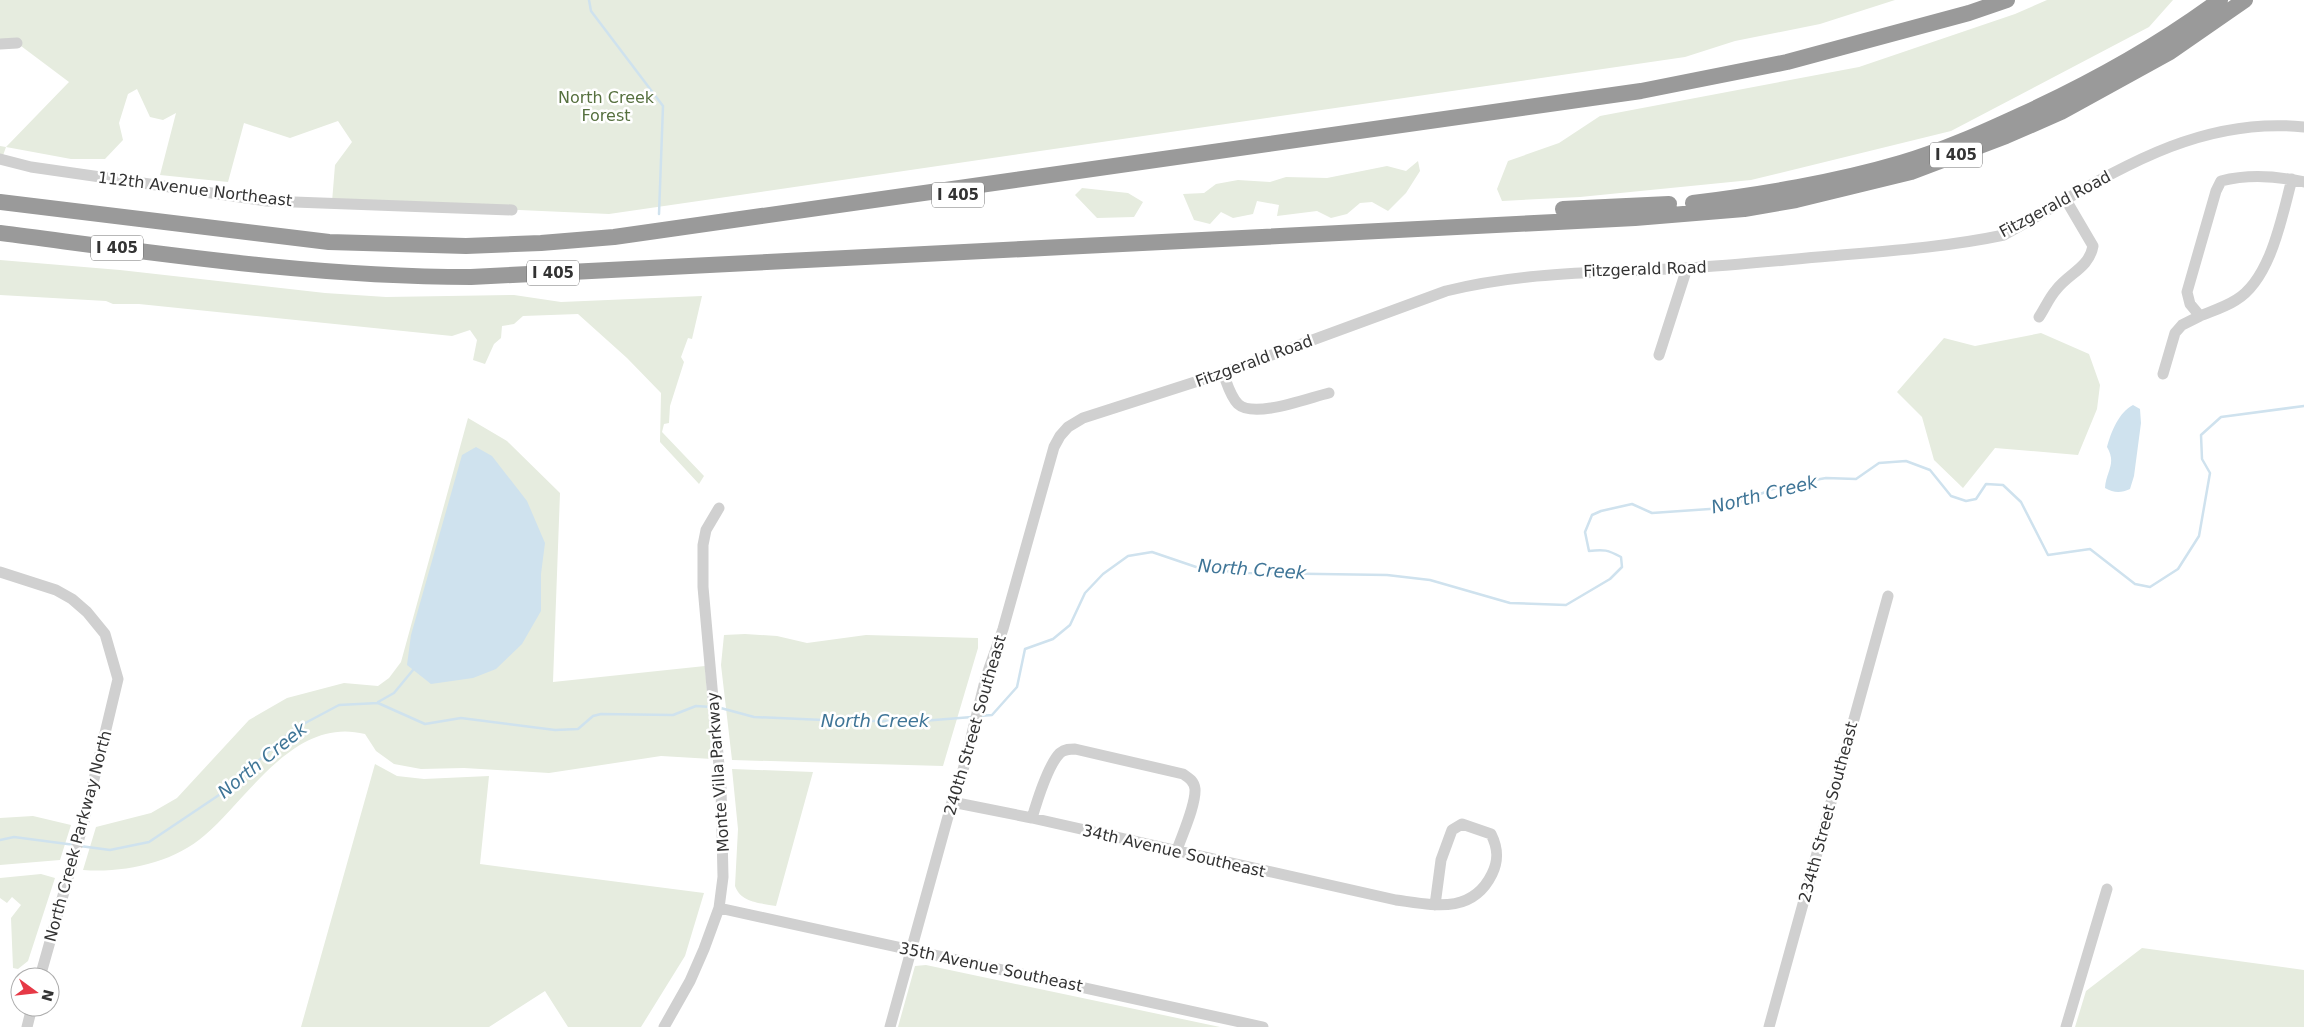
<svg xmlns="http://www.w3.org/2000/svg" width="2304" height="1027" font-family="'DejaVu Sans',sans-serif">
<rect width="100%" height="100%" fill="#fff"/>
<path fill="#e6ecdf" d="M0 0H1895L1820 24 1735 41 1685 57 609 214 332 202 335 165 352 142 338 121 290 138 244 123 228 182 160 175 176 113 163 120 150 117 137 89 128 94 119 123 123 140 105 159H71L6 147 0 164V146L6 147 69 82 17 43 0 44Z
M2047 0H2173L2149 27 1951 131 1751 180 1580 197 1502 201 1497 189 1508 161 1559 143 1600 116 1859 67 2015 14Z
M1418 161 1420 171 1406 193 1388 211 1372 202 1360 203 1347 214 1331 218 1317 211 1277 216 1279 205 1257 201 1253 214 1233 218 1221 212 1210 224 1194 220 1183 194 1204 193 1216 184 1238 180 1270 182 1286 177 1327 178 1387 166 1406 171Z
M1082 188 1128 193 1143 202 1134 217 1097 218 1075 195Z
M0 260 120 270 325 293 386 297 514 295 561 302 702 296 692 339 688 338 681 357 684 362 670 406 669 423 664 424 662 432 704 476 699 484 660 442 661 393 627 358 578 314 523 316 514 324 502 326 501 338 494 344 485 364 473 360 477 340 470 330 452 336 139 304H113L106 301 0 295Z
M2041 333 2089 354 2100 385 2097 409 2078 455 1995 448 1963 488 1934 460 1922 417 1897 392 1944 338 1975 346Z
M468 418 507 441 560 493 553 682 705 666 712 759 661 756 549 773 464 768 421 769 394 764 376 751 365 734C295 716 250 796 205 835 173 863 125 873 83 870L96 827 151 813 177 798 249 720 287 698 344 683 378 686 389 678 401 662Z
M745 634 777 636 807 643 866 635 978 638V648L943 766 732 760 721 665 724 635Z
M375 764 397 776 424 779 489 776 480 864 704 893 685 956 641 1027H568L545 991 489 1027H301Z
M732 769 813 772 776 906C761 903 741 903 735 886L738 829Z
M33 816 71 825 60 860 0 865V818Z
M41 874 55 878 28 961 18 969 13 968 11 918 21 905 12 897 7 903 0 898V878Z
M2142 948 2304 970V1027H2075L2086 991Z
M926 965 1220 1027H898L915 966Z"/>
<path fill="#cfe2ee" d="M2133 405 2140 409 2141 423 2134 476 2130 489C2121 493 2114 493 2105 488 2106 471 2117 464 2107 447 2111 432 2119 412 2133 405Z
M476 447 492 456 527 501 545 543 541 574V611L522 644 496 669 473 678 431 684 407 665 411 635 462 455Z"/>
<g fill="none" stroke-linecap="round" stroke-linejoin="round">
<path stroke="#cfe2ee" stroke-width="2.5" d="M589 0 591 11 663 106 659 214
M378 702 394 693 413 670
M717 707 754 717 846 721H922L972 717
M980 716 992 715 1017 687 1025 649 1053 639 1070 625 1085 593 1103 574 1128 556 1152 552 1202 569 1249 573 1387 575 1430 580 1510 603 1566 605 1610 579 1622 567 1621 557C1608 550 1604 549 1589 551L1585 532 1592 515 1601 511 1632 504 1652 513 1724 508 1781 486 1826 478 1856 479 1879 463 1906 461 1930 470 1951 496 1966 501 1976 499 1986 484 2003 485 2021 502 2048 555 2090 549 2135 584 2150 587 2178 569 2199 536 2210 473 2202 459 2201 435 2221 417 2304 406
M0 840 14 837 75 845
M80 846 110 850 149 842 222 793 294 729 339 705 378 703 425 724 461 718 555 730 578 729 593 716 601 714 673 715 696 706 711 707"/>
<path stroke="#d0d0d0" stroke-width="11" d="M0 44 17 43
M0 159 31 167 267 201 512 210
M2200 316C2212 311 2225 307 2236 300 2271 279 2282 216 2292 179
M2039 317C2045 308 2049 298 2056 290 2069 273 2089 268 2093 246L2066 200
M1659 355 1687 268
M1223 373C1227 383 1230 396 1238 404 1254 419 1308 398 1329 393
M2163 374 2175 333 2182 325 2200 316 2190 304 2187 292 2216 191 2221 181C2248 174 2277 176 2304 182
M0 572 56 590 72 599 87 612 105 634 118 679 84 821 40 977
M952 802 1032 818 1396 900C1433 905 1472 915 1492 874 1499 860 1498 848 1491 834L1462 824 1452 830 1441 860 1435 905
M1032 818C1037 801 1048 765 1060 753 1065 749 1070 749 1075 749L1183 774C1189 778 1194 781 1195 789 1196 805 1182 835 1177 850
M719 908 1263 1027
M27 1027 32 1007
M664 1027 690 981 704 949 719 908 723 877 721 788 703 587V545L706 530 719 508
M890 1027 952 802 963 770 986 677 1003 629 1054 447 1060 436 1068 427 1083 418 1223 373 1446 291C1525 271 1605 273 1687 268 1735 265 1783 260 1830 256 1888 251 1947 247 2004 235 2100 182 2188 115 2304 127
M1769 1027 1888 596
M2066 1027 2107 889"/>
<path stroke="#9a9a9a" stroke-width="16" d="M0 202 329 242 466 246 541 243 614 237 1641 91 1787 62 1969 13 2007 0
M1693 203C1763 194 1833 183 1901 163 1942 151 1982 133 2021 115 2091 83 2158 46 2220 0
M1563 209 1669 204
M0 233C156 253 313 277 471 277L1635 218 1744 209 1796 200 1911 172 2006 136 2061 112 2170 52 2245 0"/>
</g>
<g text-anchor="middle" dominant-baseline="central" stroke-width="5" stroke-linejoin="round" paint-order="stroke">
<g fill="#fff" stroke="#707070" stroke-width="1">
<rect x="1930" y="142.5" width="52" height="25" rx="4"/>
<rect x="932" y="182.5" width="52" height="25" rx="4"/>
<rect x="91" y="235.5" width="52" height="25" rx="4"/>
<rect x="527" y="260.5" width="52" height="25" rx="4"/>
</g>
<g font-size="15" font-weight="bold" fill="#333">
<text x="1956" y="155">I 405</text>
<text x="958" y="195">I 405</text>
<text x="117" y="248">I 405</text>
<text x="553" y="273">I 405</text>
</g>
<g font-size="16" fill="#56703f" stroke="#fff">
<text x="606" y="97">North Creek<tspan x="606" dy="18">Forest</tspan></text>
</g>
<g font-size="16" fill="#333" stroke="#fff">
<text transform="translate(195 189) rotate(7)">112th Avenue Northeast</text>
<text transform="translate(2055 204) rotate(-28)">Fitzgerald Road</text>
<text transform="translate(1645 269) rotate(-2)">Fitzgerald Road</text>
<text transform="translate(1254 361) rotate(-20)">Fitzgerald Road</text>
<text transform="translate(975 725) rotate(-74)">240th Street Southeast</text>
<text transform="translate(718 772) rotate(-94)">Monte Villa Parkway</text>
<text transform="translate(1828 812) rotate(-75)">234th Street Southeast</text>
<text transform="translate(78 836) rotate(-75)">North Creek Parkway North</text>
<text transform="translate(1174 851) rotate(13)">34th Avenue Southeast</text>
<text transform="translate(991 967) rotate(12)">35th Avenue Southeast</text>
</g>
<g font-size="18" font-style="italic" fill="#3f7597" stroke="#fff">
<text transform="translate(1764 494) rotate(-14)">North Creek</text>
<text transform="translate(1252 569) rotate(4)">North Creek</text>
<text x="875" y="720">North Creek</text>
<text transform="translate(262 760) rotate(-39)">North Creek</text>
</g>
</g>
<g transform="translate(35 992) rotate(105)"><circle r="24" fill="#ffffff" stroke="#adadad"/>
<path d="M0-4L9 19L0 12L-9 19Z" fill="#e63946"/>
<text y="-8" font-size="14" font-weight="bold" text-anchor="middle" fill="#333333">N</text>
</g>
</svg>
